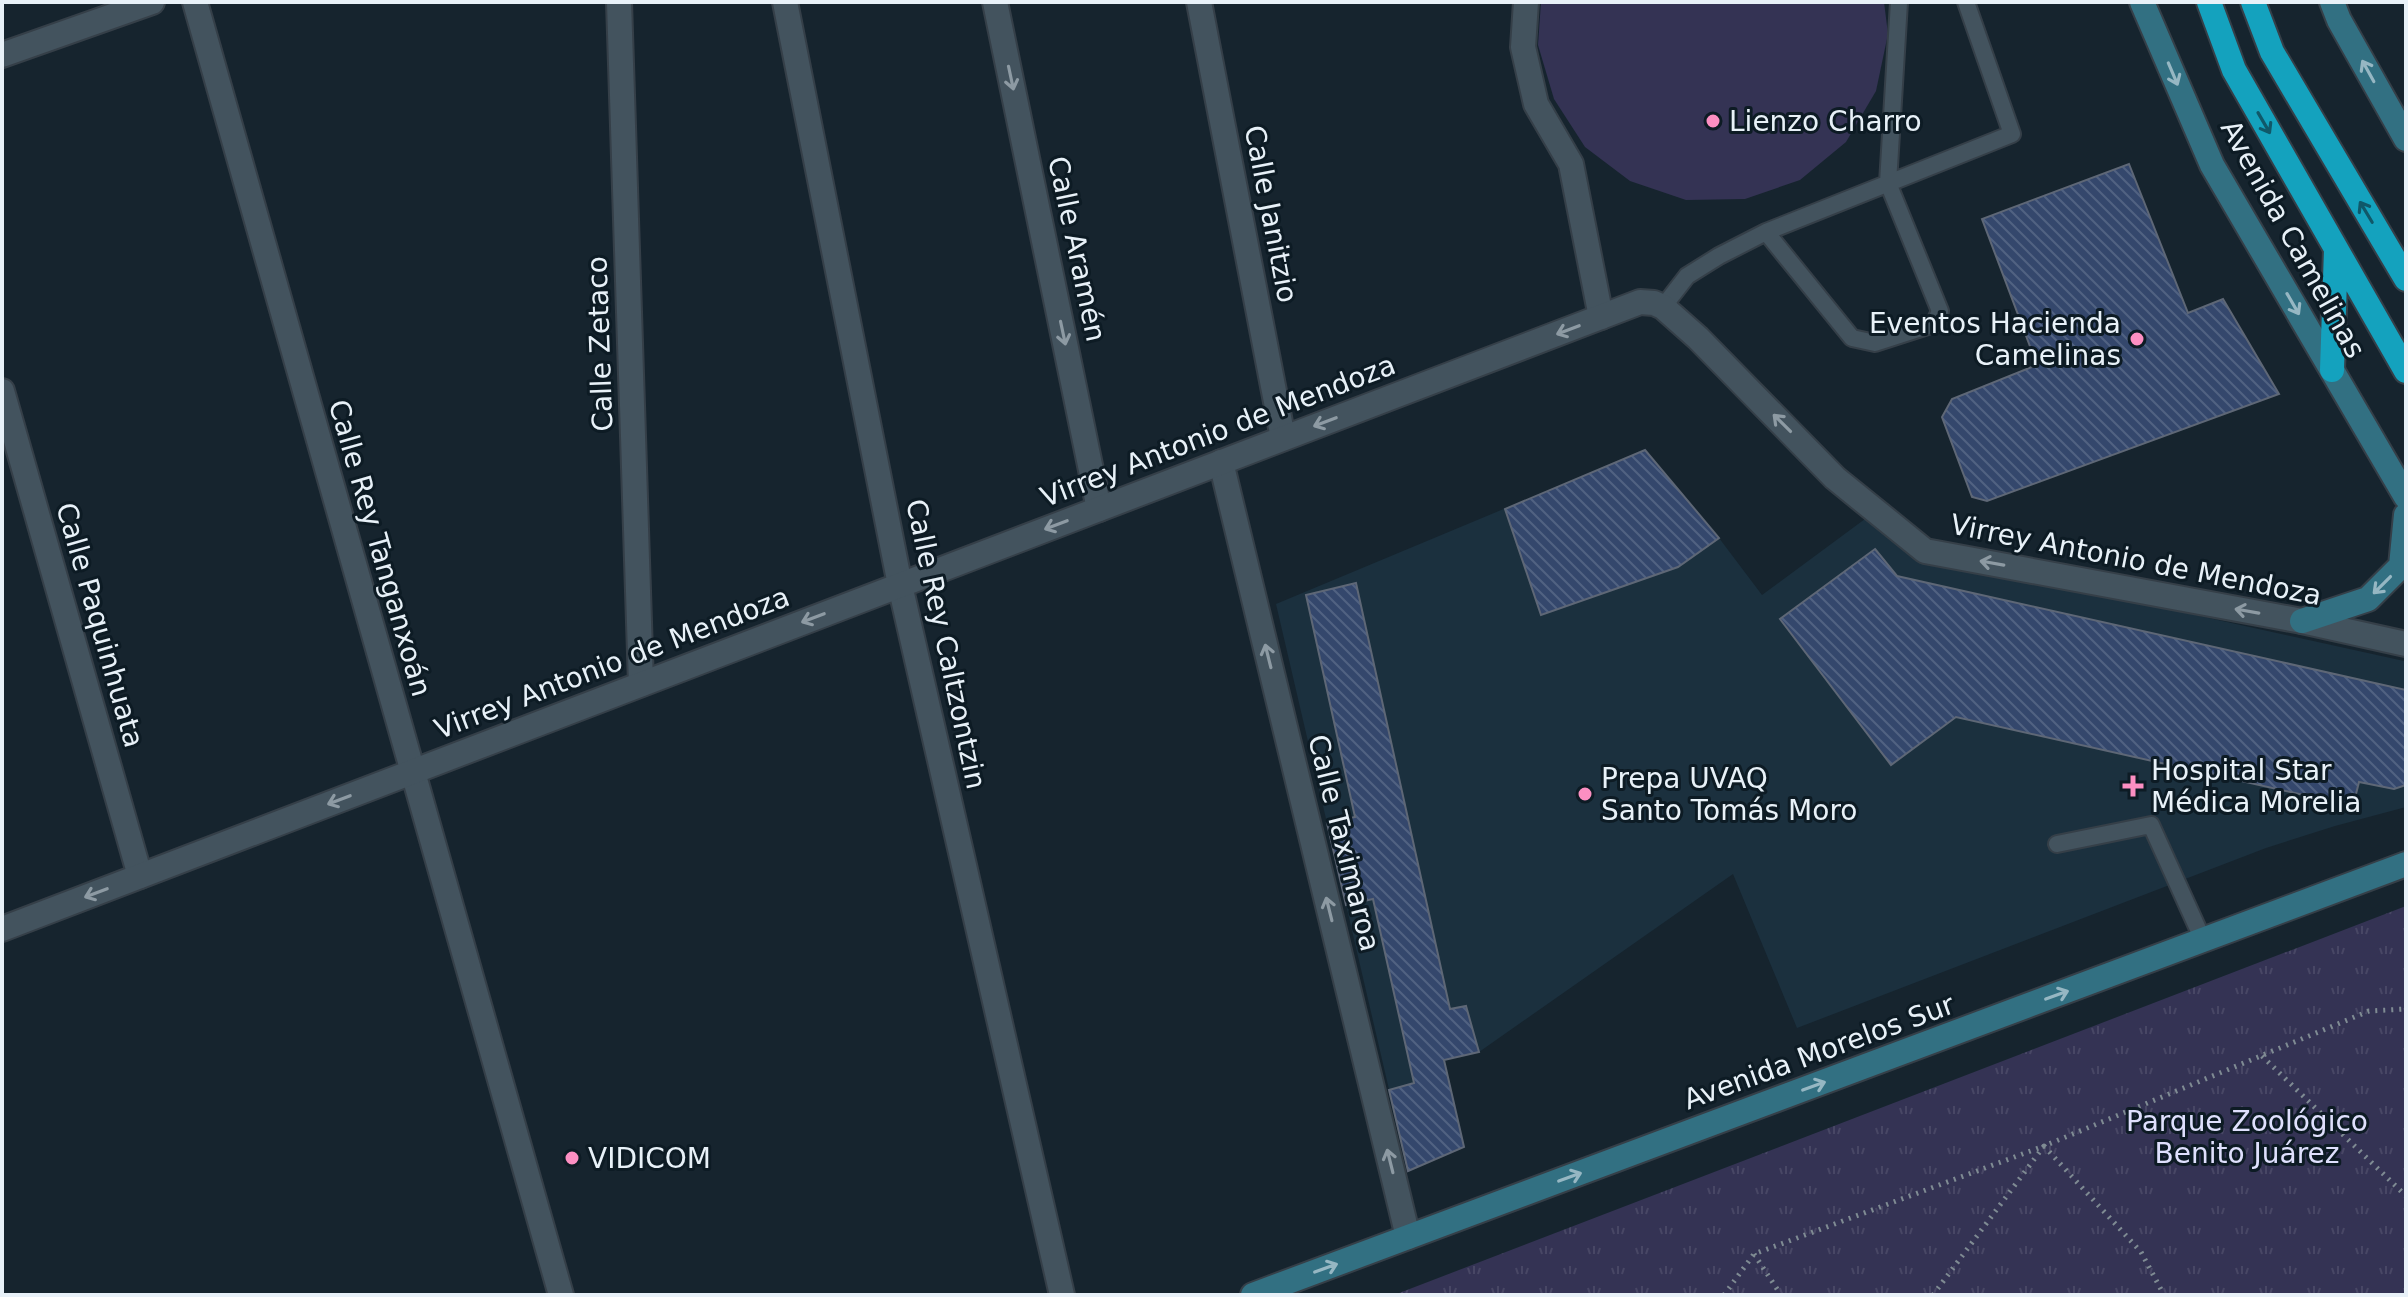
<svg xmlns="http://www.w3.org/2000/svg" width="2408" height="1297" font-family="'DejaVu Sans',sans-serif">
<defs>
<pattern id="park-tufts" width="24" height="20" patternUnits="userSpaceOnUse" patternTransform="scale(2)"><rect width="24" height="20" fill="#343354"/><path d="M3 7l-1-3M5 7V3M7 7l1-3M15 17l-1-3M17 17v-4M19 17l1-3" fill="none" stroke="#484765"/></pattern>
<pattern id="building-back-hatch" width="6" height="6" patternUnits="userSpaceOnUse" patternTransform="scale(2)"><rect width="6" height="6" fill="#34476c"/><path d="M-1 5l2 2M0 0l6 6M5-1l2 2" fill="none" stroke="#516282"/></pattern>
</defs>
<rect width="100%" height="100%" fill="#16242e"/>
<path fill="#1b303e" d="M1645 450 1719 538 1762 595 1869 516 1905 551 2404 661 2406 662V807L2335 826 2266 848 1797 1028 1733 874 1479 1052 1444 1060 1464 1147 1408 1171 1276 604Z"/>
<path fill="#343354" d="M1541 2H1884L1888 34 1876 91 1846 142 1800 180 1745 199 1686 200 1630 181 1585 147 1554 99 1538 45Z"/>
<path fill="url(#park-tufts)" d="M2406 906V1295H1394Z"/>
<path fill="url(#building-back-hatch)" stroke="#5e6776" stroke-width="2" d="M2129 164 2188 313 2223 299 2279 394 1987 501 1972 497 1942 417 1952 399 2037 365 1982 219Z
M1645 450 1719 538 1678 567 1541 615 1505 509Z
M1875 549 1897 576 2406 690V785L2394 789 2359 782 2353 806 1956 717 1891 765 1780 619Z
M1356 583 1450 1009 1466 1006 1479 1052 1444 1060 1464 1147 1408 1171 1389 1090 1414 1083 1373 899 1346 905 1327 823 1355 817 1306 595Z"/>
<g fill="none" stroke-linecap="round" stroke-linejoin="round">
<g stroke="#353f48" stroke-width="20">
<path id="service" d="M1766 232 1852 338 1875 343 1934 324 1940 311 1888 183 1899 2
M1663 307 1687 276 1719 256 1766 232 2012 134 1966 2
M2057 844 2151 825 2203 940"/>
</g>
<g stroke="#353f48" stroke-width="28">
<path id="minor" d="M195 2 561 1295
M619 2 641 684
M785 2 900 585 1062 1295
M995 2 1099 509
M1199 2 1283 438
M1526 2 1523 47 1536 104 1571 164 1601 317
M2 55 152 2
M2 391 140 876
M1221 462 1408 1237"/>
</g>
<g stroke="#353f48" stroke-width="28">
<path id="tertiary" d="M2 929 1640 302 1654 303 1663 307 1698 338 1835 478 1925 551 2302 621 2406 644"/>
</g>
<g stroke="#353f48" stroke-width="28">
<path id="secondary" d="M2142 2 2212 165 2406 497
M2332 2 2339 20 2406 139
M2302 621 2368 599 2401 566 2406 515
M1253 1295 2406 864"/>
</g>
<g stroke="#353f48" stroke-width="28">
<path id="trunk" d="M2209 2 2234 70 2406 371
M2253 2 2272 52 2406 279
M2332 370 2336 249"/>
</g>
<path stroke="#7f8b93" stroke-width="5" stroke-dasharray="2 6" stroke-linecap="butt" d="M2262 1056 2406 1196
M1754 1254 1781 1295
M1724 1295 1754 1254 2044 1146 2141 1252 2164 1295
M1933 1295 2044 1146 2369 1011 2406 1009"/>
<use href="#service" stroke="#43535e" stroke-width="16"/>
<use href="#minor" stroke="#43535e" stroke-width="24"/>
<use href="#tertiary" stroke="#43535e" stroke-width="24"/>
<use href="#secondary" stroke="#327082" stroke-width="24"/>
<use href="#trunk" stroke="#14a2be" stroke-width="24"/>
</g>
<defs><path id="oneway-shaft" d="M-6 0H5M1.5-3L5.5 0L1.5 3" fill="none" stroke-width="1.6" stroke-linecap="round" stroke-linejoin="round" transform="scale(2)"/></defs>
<g stroke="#96b7c3">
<use href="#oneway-shaft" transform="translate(2368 71) rotate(-119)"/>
<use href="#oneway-shaft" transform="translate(2173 74) rotate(67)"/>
<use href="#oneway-shaft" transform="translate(2293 304) rotate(60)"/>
<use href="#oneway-shaft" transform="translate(2382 585) rotate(135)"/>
<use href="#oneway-shaft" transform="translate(2057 995) rotate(-20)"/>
<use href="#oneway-shaft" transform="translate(1814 1086) rotate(-20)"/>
<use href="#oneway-shaft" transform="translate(1570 1177) rotate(-20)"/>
<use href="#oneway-shaft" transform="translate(1326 1268) rotate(-20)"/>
</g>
<g stroke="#8d9aa3">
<use href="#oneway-shaft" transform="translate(1011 78) rotate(78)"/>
<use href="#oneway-shaft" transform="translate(1568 330) rotate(159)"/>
<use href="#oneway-shaft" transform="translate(1063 333) rotate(78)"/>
<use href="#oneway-shaft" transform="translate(1325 422) rotate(159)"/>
<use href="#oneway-shaft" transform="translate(1782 423) rotate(-135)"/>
<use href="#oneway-shaft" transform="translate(1056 525) rotate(159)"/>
<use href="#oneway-shaft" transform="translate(1992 563) rotate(-170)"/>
<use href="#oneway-shaft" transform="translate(2247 611) rotate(-170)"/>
<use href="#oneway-shaft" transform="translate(813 618) rotate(159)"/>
<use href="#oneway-shaft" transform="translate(1268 656) rotate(-104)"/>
<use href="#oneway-shaft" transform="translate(339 800) rotate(159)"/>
<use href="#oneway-shaft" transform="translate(96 893) rotate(159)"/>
<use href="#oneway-shaft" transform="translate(1329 909) rotate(-104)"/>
<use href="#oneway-shaft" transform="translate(1390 1161) rotate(-104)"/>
</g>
<g stroke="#105869">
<use href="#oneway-shaft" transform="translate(2264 123) rotate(60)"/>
<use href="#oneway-shaft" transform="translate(2366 212) rotate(-121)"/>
</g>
<g fill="#fc8fc2" stroke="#0d1b24" stroke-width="3">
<circle cx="1713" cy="121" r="8"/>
<circle cx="2137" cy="339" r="8"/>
<path d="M2129 774h8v8h8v8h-8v8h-8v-8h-8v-8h8z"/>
<circle cx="1585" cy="794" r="8"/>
<circle cx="572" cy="1158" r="8"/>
</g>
<g text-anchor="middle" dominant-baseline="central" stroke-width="6" stroke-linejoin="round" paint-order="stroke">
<g font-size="28" fill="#e8f1f8" stroke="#0d1b24" text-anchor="start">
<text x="1729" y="121">Lienzo Charro</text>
<text x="2121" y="323" text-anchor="end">Eventos Hacienda<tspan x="2121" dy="32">Camelinas</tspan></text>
<text x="2151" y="770">Hospital Star<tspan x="2151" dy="32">Médica Morelia</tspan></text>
<text x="1601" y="778">Prepa UVAQ<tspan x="1601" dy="32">Santo Tomás Moro</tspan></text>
<text x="588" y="1158">VIDICOM</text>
</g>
<g font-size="28" fill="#e8f1f8" stroke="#0d1b24">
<text transform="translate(1271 214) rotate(79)">Calle Janitzio</text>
<text transform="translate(2293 239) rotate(61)">Avenida Camelinas</text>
<text transform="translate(1077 249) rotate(78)">Calle Aramén</text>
<text transform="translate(600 344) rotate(-92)">Calle Zetaco</text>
<text transform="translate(1218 431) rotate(-21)">Virrey Antonio de Mendoza</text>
<text transform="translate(380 548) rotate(74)">Calle Rey Tanganxoán</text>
<text transform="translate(2136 560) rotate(11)">Virrey Antonio de Mendoza</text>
<text transform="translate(100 625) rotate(74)">Calle Paquinhuata</text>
<text transform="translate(946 644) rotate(78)">Calle Rey Caltzontzin</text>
<text transform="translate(612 663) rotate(-21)">Virrey Antonio de Mendoza</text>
<text transform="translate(1344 843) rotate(76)">Calle Taximaroa</text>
<text transform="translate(1819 1052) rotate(-20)">Avenida Morelos Sur</text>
</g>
<g font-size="28" fill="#dfe0fd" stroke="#0d1b24">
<text x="2247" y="1121">Parque Zoológico<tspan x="2247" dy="32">Benito Juárez</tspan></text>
</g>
</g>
<rect width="2408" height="1297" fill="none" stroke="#e8f1f8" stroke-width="8"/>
</svg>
